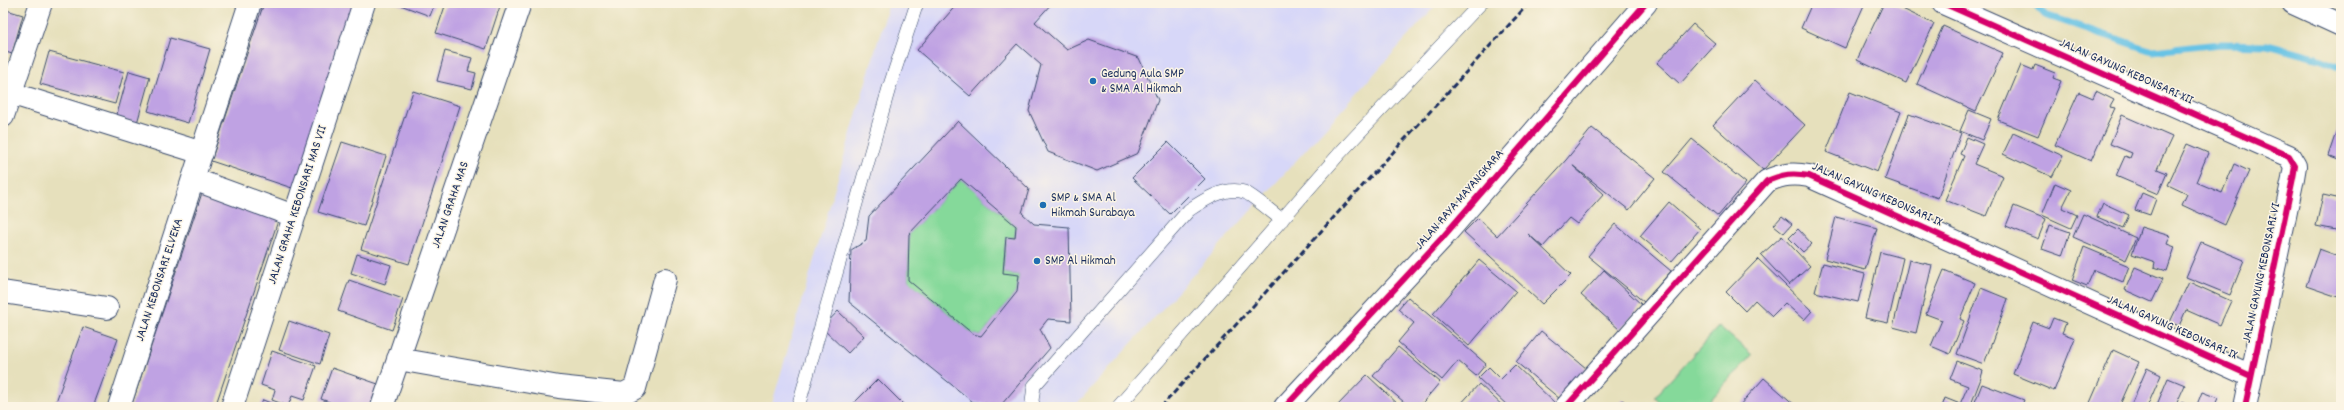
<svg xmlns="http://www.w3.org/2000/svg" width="2344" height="410" font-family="Dekko,sans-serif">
<rect width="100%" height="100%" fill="#fcf5e5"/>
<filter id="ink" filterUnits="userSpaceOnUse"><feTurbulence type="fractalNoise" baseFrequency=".025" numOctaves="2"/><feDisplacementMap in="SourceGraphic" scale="8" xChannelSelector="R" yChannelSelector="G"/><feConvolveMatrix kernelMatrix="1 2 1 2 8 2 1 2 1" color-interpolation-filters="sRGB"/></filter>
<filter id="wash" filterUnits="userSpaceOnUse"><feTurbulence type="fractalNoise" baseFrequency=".012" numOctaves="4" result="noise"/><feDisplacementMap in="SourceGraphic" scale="16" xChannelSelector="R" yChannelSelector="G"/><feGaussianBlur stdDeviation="0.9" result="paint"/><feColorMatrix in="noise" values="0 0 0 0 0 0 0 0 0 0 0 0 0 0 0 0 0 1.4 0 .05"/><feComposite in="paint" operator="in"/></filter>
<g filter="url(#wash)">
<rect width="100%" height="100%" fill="#e6e0bc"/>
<path fill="#d7d7f8" d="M889 3H1438L1074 407H771Z"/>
<path fill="#85d99a" stroke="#50847c" d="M961 179 1016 226 1015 238H1006L1003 273 1019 275 1017 291 981 336 973 334 908 280 909 234Z
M1719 326 1752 355 1704 407H1666L1655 397Z"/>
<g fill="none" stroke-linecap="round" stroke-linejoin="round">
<path stroke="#67c3e5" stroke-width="7" d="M2034 3 2045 15 2153 51 2220 44 2267 45 2316 58 2341 68"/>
</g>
<g id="blocks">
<path fill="#bfa2e3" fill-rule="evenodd" d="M264 3H358L295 189 211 161Z
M395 3H435L430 16Z
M446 3H501L486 49 436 33Z
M958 3H1052L1035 22 1067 50 1089 40 1139 58 1158 100 1138 153 1097 171 1048 152 1029 111 1041 65 1017 44 970 96 917 50Z
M1812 3H1865L1845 48 1801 28Z
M1884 3H1890L1934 24 1906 83 1857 60Z
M3 9 23 15 12 54 3 51Z
M1693 24 1716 44 1680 84 1657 63Z
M1943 26 2003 53 1976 111 1917 84Z
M170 38 210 49 188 123 148 111Z
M445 51 472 58 468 71 476 73 472 89 437 81Z
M49 52 124 72 115 104 40 84Z
M2021 65 2033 70 2035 65 2055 73 2053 78 2061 81 2038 136 1998 120Z
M129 71 150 77 137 123 116 118Z
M1755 80 1805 125 1763 170 1713 125Z
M413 91 460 106 409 264 361 249Z
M2096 91 2114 100 2110 107 2115 108 2091 161 2055 145 2079 92 2093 98Z
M1850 92 1901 112 1877 172 1826 152Z
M1969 110 1991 119 1982 140 1960 131Z
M1909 114 1961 133 1938 198 1885 179Z
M2122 115 2172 137 2157 169 2167 173 2158 194 2116 176 2125 156 2130 158 2132 153 2110 144Z
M2341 118V161L2328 156Z
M958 121 1029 189 1022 213 1034 224 1069 227 1071 321 1048 319 1040 329 1050 348 1001 405 973 402 849 302 851 250 866 241 869 216ZM961 179 1016 226 1015 238 1006 237 1003 273 1019 275 1017 291 981 336 973 334 908 280 909 234Z
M1592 128 1655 178 1629 210 1572 165 1604 194 1577 224 1569 218 1543 247 1528 234 1571 275 1542 304 1464 232 1478 218 1497 236 1566 160Z
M2013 133 2063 156 2052 177 2003 154Z
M1967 137 1983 144 1974 164 2003 176 1986 216 1945 200 1964 156 1960 154Z
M1692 139 1746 183 1718 216 1664 172Z
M342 142 386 156 364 226 318 212Z
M1168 142 1205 179 1170 214 1132 178Z
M2187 144 2208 153 2196 182 2222 193 2234 164 2249 171 2225 225 2182 205 2187 194 2168 185Z
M2055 183 2071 190 2062 208 2077 215 2071 228 2042 215Z
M204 187 281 212 215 407H131Z
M2142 193 2156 199 2150 215 2135 210Z
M2323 195 2341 199V231L2316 226Z
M1669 202 1700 229 1671 262 1640 236Z
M2103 203 2129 215 2123 228 2097 217Z
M2014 206 2046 219 2038 239 2006 226Z
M2083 214 2136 238 2126 260 2073 237Z
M1782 216 1792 224 1784 233 1774 225Z
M1836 217 1877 228 1865 270 1825 259Z
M1615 224 1671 271 1644 302 1588 256Z
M2050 225 2070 232 2062 256 2042 249Z
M2141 227 2170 236 2167 244 2175 247 2167 271 2154 267 2155 262 2132 254Z
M1798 229 1812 244 1803 252 1789 238Z
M1782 236 1810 266 1789 285 1761 255Z
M2201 242 2244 260 2230 295 2186 277Z
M2084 247 2129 266 2123 282 2094 270 2087 286 2072 280Z
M2319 249 2341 257V298L2306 286Z
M1880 252 1903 258 1888 323 1865 318Z
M357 254 391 265 385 284 351 273Z
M1758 259 1812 311 1804 320 1785 303 1772 316 1755 300 1745 311 1726 292Z
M1479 260 1516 291 1469 346 1433 314Z
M1909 260 1932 265 1916 333 1893 327Z
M1823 263 1865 274 1858 302 1815 292Z
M2135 267 2163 279 2152 302 2125 290Z
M1604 270 1642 305 1620 330 1581 295Z
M1944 270 1975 283 1960 319 1964 321 1950 354 1931 346 1942 320 1926 314Z
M349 280 403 299 392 330 338 311Z
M2189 282 2231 301 2220 325 2186 310 2179 326 2170 322Z
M1981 288 2008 299 1984 364 1957 354Z
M1408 297 1486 364 1476 376 1458 361 1442 380 1398 342 1414 323 1398 309Z
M838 311 864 336 848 353 822 328Z
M2053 318 2066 323 2062 333 2075 338 2054 391 2013 374 2033 322 2049 328Z
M289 321 329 335 320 364 279 350Z
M83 327 118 339 93 407H54Z
M1541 331 1586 368 1560 399 1516 362Z
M1398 347 1440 382 1419 407H1410L1373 376Z
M2113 350 2139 362 2119 407H2094L2089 405Z
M272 351 316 366 304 400 292 396 288 406 272 400 275 390 261 385Z
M1957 361 1983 371 1980 381 1970 407H1942L1945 398 1960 404 1968 386 1950 379Z
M1515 365 1556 404 1553 407H1509L1478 378 1489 367 1501 379Z
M332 368 378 384 370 407H343L321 399Z
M2147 368 2161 375 2147 407H2130Z
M1367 375 1401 407H1336Z
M1764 378 1797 407H1738Z
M2168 378 2185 385 2175 407H2156Z
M878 379 906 407H850Z
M1479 384 1504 407H1458Z
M1982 384 2024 400 2021 407H1973Z
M2202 392 2218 398 2214 407H2196Z
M263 400 281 407H260Z
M1623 400 1630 407H1617Z
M2182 402 2194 407H2180Z"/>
</g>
</g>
<g filter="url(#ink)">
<use href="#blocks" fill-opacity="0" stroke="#394a6c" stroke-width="1"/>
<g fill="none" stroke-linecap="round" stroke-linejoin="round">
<g stroke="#394a6c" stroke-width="14">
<path id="service" d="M798 407 889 88 917 3
M1034 407 1032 401 1034 386 1189 210C1204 200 1225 186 1244 192 1251 194 1274 214 1282 220
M1118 407 1340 153 1481 3"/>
</g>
<g stroke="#394a6c" stroke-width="24">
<path id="minor" d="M1943 3 2289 156 2295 166 2293 178 2245 407
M10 93 202 153
M3 116 41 3
M193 179 294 216
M3 292 107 308
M398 359 559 387 624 394 635 388 665 279
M119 407 250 3
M232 407 364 3
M382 407 520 3
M1285 407 1442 238 1646 3
M1566 407 1767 181C1783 174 1793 173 1809 176L2251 376"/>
</g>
<g stroke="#394a6c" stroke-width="24">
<path id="tertiary" d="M2293 3 2341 25"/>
</g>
<use href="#service" stroke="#fff" stroke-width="13"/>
<use href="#minor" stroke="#fff" stroke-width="22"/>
<use href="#tertiary" stroke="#fff" stroke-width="22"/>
<path stroke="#1b2f5e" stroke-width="3" stroke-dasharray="6 3" stroke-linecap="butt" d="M1161 407 1529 3"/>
<g stroke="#fcf5e5" stroke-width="8">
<path id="cycleway" d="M1943 3 2289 156 2295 166 2293 178 2245 407
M1285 407 1442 238 1646 3
M1566 407 1767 181C1783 174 1793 173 1809 176L2251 376"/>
</g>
<use href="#cycleway" stroke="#d6006c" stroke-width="6"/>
</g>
</g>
<g fill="#1f6fb2" stroke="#fcf5e5" stroke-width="1.5">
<circle cx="1093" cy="81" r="4"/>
<circle cx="1043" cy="205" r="4"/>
<circle cx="1037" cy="261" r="4"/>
</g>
<g text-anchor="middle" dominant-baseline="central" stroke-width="3" stroke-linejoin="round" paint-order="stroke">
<g font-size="13" fill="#1b2f5e" stroke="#fcf5e5">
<text transform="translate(2126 72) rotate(24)">JALAN GAYUNG KEBONSARI XII</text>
<text transform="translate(1877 195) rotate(24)">JALAN GAYUNG KEBONSARI IX</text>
<text transform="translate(1460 200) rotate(-49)">JALAN RAYA MAYANGKARA</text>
<text transform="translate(298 205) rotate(-72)">JALAN GRAHA KEBONSARI MAS VII</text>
<text transform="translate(451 205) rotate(-71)">JALAN GRAHA MAS</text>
<text transform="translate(2262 273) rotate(-78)">JALAN GAYUNG KEBONSARI VI</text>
<text transform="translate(160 280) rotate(-72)">JALAN KEBONSARI ELVEKA</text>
<text transform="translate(2172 328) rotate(24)">JALAN GAYUNG KEBONSARI IX</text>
</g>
<g font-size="13" fill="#1b2f5e" stroke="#fcf5e5" text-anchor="start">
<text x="1101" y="74">Gedung Aula SMP<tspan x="1101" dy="15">&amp; SMA Al Hikmah</tspan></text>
<text x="1051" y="198">SMP &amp; SMA Al<tspan x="1051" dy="15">Hikmah Surabaya</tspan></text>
<text x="1045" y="261">SMP Al Hikmah</text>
</g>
</g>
<rect width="2344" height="410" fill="none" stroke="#fcf5e5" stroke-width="16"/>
</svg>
